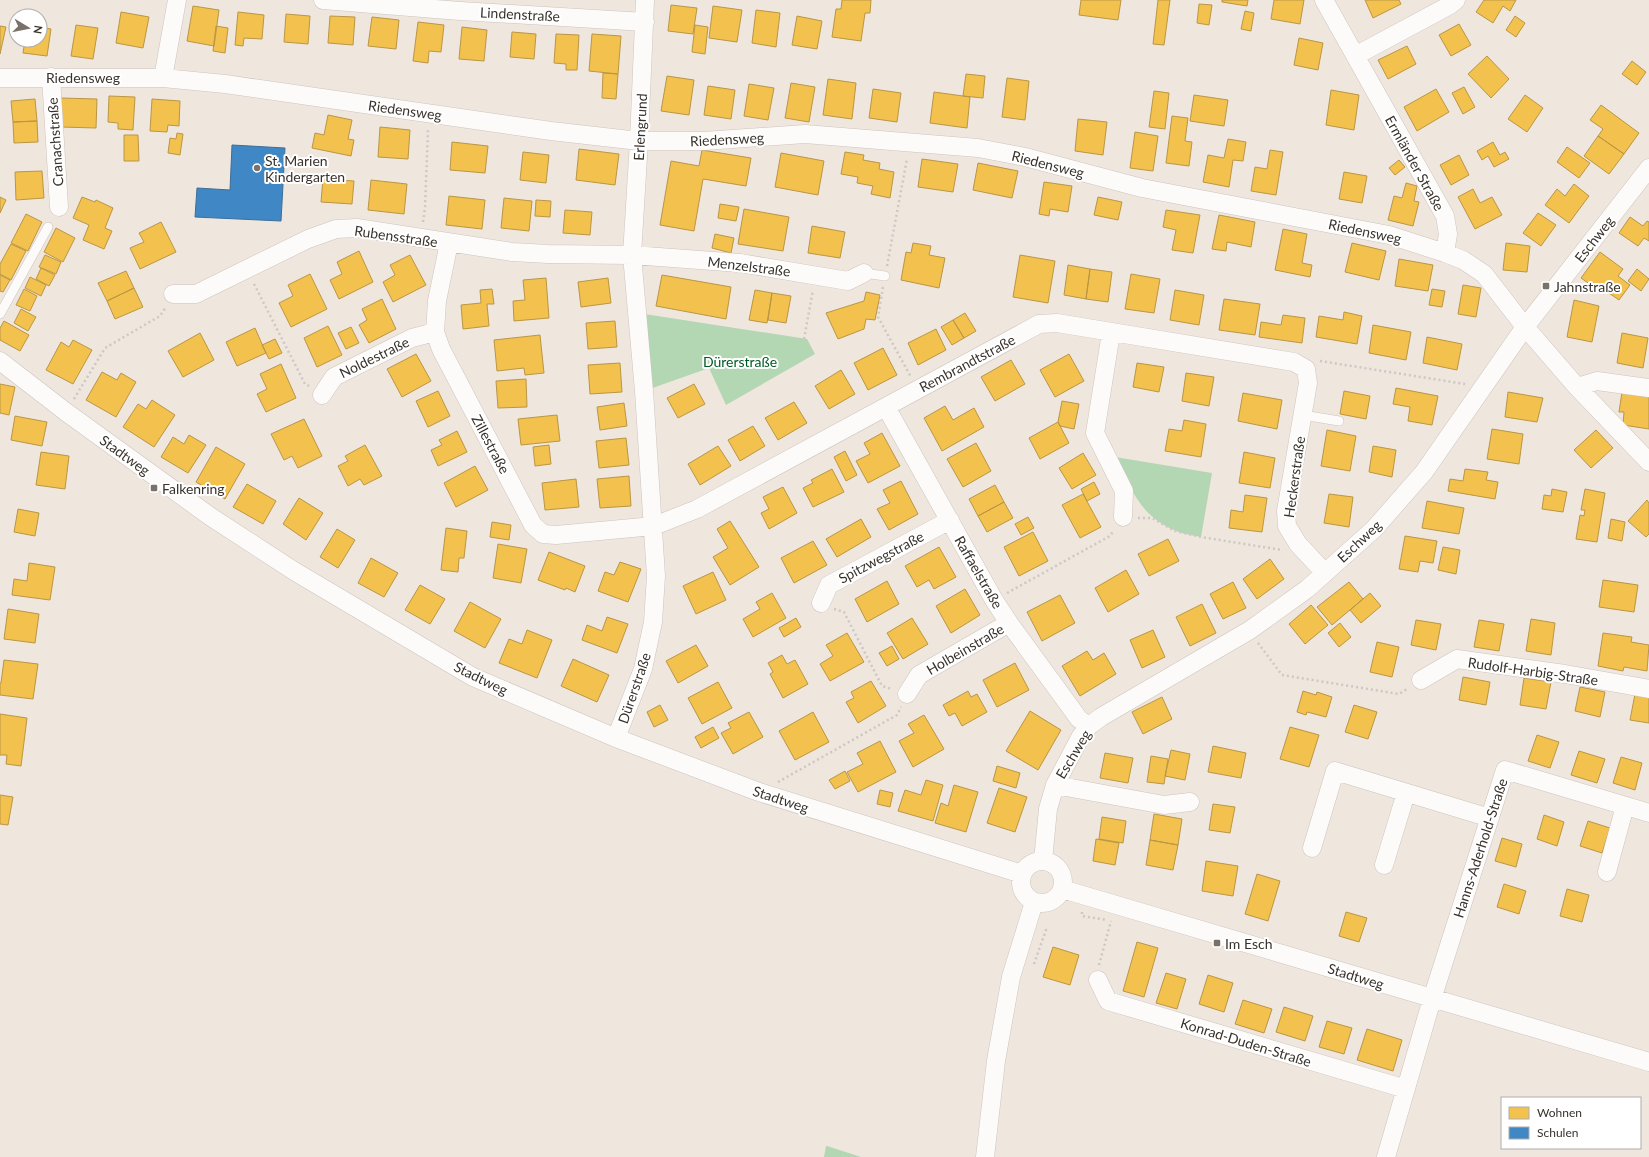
<svg xmlns="http://www.w3.org/2000/svg" width="1649" height="1157" font-family="Lato,sans-serif">
<rect width="100%" height="100%" fill="#efe6de"/>
<path fill="#b3d6b3" d="M638 313 807 339 815 354 726 405 709 368 644 391Z
M1115 457 1212 473 1201 537C1192 535 1182 534 1174 530 1139 515 1132 489 1115 457Z
M826 1146H827L861 1157H824Z"/>
<path fill="#f2c14e" stroke="#ba9644" d="M842 0H871L870 13H865L861 41 832 37 836 9H841Z
M1081 0H1121L1118 20 1079 15Z
M1158 0H1170L1164 45 1153 44Z
M1222 0H1248L1247 6 1222 2Z
M1274 0H1304L1300 24 1271 19Z
M1365 0H1399L1401 4 1373 18Z
M1484 0H1516L1510 11 1503 6 1493 23 1476 12Z
M1199 4 1212 5 1209 25 1197 23Z
M671 5 697 8 693 34 668 31Z
M193 6 219 10 214 46 187 41Z
M713 6 742 10 737 42 709 38Z
M756 10 780 13 776 47 752 43Z
M1245 11 1254 13 1251 31 1241 29Z
M121 12 149 17 143 48 116 43Z
M238 12 264 15 262 39 244 38 243 46 235 45Z
M286 14 310 16 308 44 284 42Z
M330 16 355 17 353 45 328 43Z
M797 16 822 21 817 49 792 45Z
M1515 16 1525 23 1516 37 1506 30Z
M372 17 399 20 396 49 368 46Z
M418 22 444 25 441 52 429 51 428 63 413 61Z
M1459 24 1471 45 1451 56 1439 35Z
M76 25 98 28 93 59 71 56Z
M695 25 708 27 705 54 692 52Z
M0 26 6 27 0 54Z
M216 26 228 28 225 53 213 51Z
M40 27 51 29 47 56 23 53 25 40H40Z
M462 27 487 30 484 61 459 59Z
M512 32 536 34 534 59 510 57Z
M556 34 579 35 577 70H566V64L554 63Z
M592 34 621 36 618 74 589 71Z
M1299 38 1323 43 1318 70 1294 65Z
M1407 46 1416 64 1388 79 1378 60Z
M1487 56 1509 79 1491 98 1468 74Z
M1632 61 1646 72 1637 85 1622 74Z
M603 73 618 74 616 99 602 98Z
M966 74 985 76 983 98 963 96Z
M667 76 694 80 689 115 661 111Z
M1007 78 1029 81 1025 120 1002 117Z
M828 79 856 83 852 119 823 115Z
M791 83 815 87 809 122 785 118Z
M749 84 774 88 768 120 744 116Z
M708 86 735 90 731 119 704 115Z
M1464 87 1475 107 1463 114 1452 93Z
M873 89 901 93 897 122 869 118Z
M1436 89 1449 112 1417 131 1404 107Z
M1331 90 1359 95 1354 130 1326 125Z
M1154 91 1169 93 1165 129 1149 127Z
M934 92 970 97 967 128 930 123Z
M1194 95 1228 100 1224 126 1190 121Z
M1525 95 1543 108 1527 132 1508 119Z
M109 96 135 97 133 130 118 129V123L108 122Z
M61 98 97 99 96 128 61 127Z
M35 99 37 121 13 122 11 101Z
M152 99 180 101 179 126 168 125 167 132 150 131Z
M1601 105 1639 133 1624 154 1598 136 1603 129 1590 120Z
M328 115 352 120 348 139 354 140 351 156 312 148 315 133 324 135Z
M1172 116 1188 118 1185 141 1192 142 1189 166 1166 163Z
M1078 119 1107 122 1103 155 1075 151Z
M37 121 38 142 14 143 13 122Z
M380 127 410 130 408 159 378 157Z
M1135 132 1158 136 1153 171 1130 168Z
M177 133 183 134 180 155 168 153 170 138 176 139Z
M124 135H138L139 161H124Z
M1598 136 1624 154 1609 174 1584 156Z
M1228 139 1246 142 1243 161 1233 160 1229 187 1203 182 1208 155 1224 158Z
M452 142 488 146 485 173 450 170Z
M1493 142 1500 155 1505 152 1509 159 1494 167 1488 156 1482 160 1477 151Z
M1567 147 1590 163 1579 178 1557 162Z
M579 149 619 154 615 185 576 180Z
M702 150 751 158 746 186 703 179 694 231 660 225 671 161 699 166Z
M1270 150 1283 152 1276 195 1251 191 1255 167 1267 169Z
M523 152 549 155 546 183 520 180Z
M845 152 864 155 863 160 880 163 879 169 894 172 890 198 871 194 873 186 857 183 858 177 841 174Z
M781 153 824 161 818 195 775 187Z
M1459 155 1469 175 1451 185 1440 165Z
M922 159 958 164 953 192 918 187Z
M1399 160 1405 167 1395 175 1389 168Z
M978 163 1018 171 1012 198 973 190Z
M42 171 44 198 16 200 15 172Z
M1344 172 1367 176 1362 203 1339 199Z
M323 179 354 181 352 204 321 202Z
M371 180 407 184 404 214 368 210Z
M1044 182 1072 186 1068 212 1050 209 1049 216 1039 214Z
M1406 183 1417 186 1414 201 1419 202 1413 226 1388 220 1394 196 1402 198Z
M1574 184 1589 196 1569 223 1545 205 1557 189 1565 196Z
M1473 189 1480 203 1492 197 1502 215 1475 229 1458 197Z
M449 196 485 200 482 229 446 225Z
M0 197 6 200 0 213Z
M82 197 95 202 96 200 113 208 105 228 112 231 104 249 83 240 89 225 73 218Z
M1098 197 1122 202 1118 220 1094 215Z
M504 198 532 201 529 231 501 228Z
M536 200 551 201 550 217 535 216Z
M720 204 739 207 736 221 718 218Z
M744 209 789 217 783 251 738 244Z
M565 210 592 212 590 235 563 233Z
M1166 210 1200 215 1193 253 1172 250 1176 230 1163 227Z
M1538 213 1556 225 1541 246 1523 233Z
M26 214 42 222 28 251 11 243Z
M1219 215 1255 222 1251 247 1227 242 1226 251 1212 249Z
M1630 217 1643 226 1647 221 1649 222V241L1644 238 1638 246 1619 233Z
M161 222 176 252 140 269 130 248 144 242 139 233Z
M812 226 845 232 840 258 808 253Z
M56 228 75 238 63 262 44 252Z
M1283 229 1307 234 1302 263 1312 265 1310 277 1275 270Z
M715 234 734 238 731 253 712 248Z
M913 243 931 246 929 255 945 258 939 288 901 280 906 252 911 253Z
M1352 243 1386 251 1379 280 1345 272Z
M1506 243 1530 246 1527 272 1503 270Z
M11 244 26 251 11 280 0 274V264Z
M359 251 373 282 339 299 330 280 342 274 337 262Z
M1600 252 1623 269 1618 276 1630 285 1619 300 1606 291 1604 294 1581 278Z
M45 255 61 262 56 274 39 267Z
M410 255 426 285 393 302 383 282 395 275 390 265Z
M1020 255 1055 261 1048 303 1013 297Z
M1399 259 1433 265 1428 291 1395 286Z
M1068 265 1090 269 1086 299 1064 295Z
M41 268 55 275 49 286 36 279Z
M1090 269 1112 272 1108 302 1086 299Z
M1637 269 1649 279 1641 291 1628 281Z
M126 271 134 288 107 301 98 283Z
M310 274 327 309 291 327 279 303 293 296 288 285Z
M1131 274 1160 279 1154 313 1125 309Z
M0 275 10 280 3 292 0 291Z
M662 275 731 287 726 319 656 306Z
M30 277 46 285 41 296 25 288Z
M546 278 549 318 514 321 513 301 525 300 523 280Z
M608 278 611 303 581 307 578 282Z
M1463 285 1481 288 1476 317 1458 314Z
M134 288 143 307 115 319 107 301Z
M24 289 37 296 30 311 16 305Z
M492 289 494 304H487L489 326 463 329 461 305 481 303 480 290Z
M1432 289 1445 291 1442 307 1429 305Z
M755 290 772 293 767 323 749 320Z
M1175 290 1204 295 1199 325 1170 320Z
M866 292 880 295 875 320 866 319 864 329 838 339 826 313 864 301Z
M772 293 791 296 786 323 768 320Z
M382 299 396 329 369 343 359 325 367 320 362 309Z
M1224 299 1260 304 1255 335 1219 330Z
M1574 300 1599 306 1592 342 1567 337Z
M21 309 36 317 28 331 14 323Z
M1344 312 1362 316 1357 344 1316 337 1319 316 1343 320Z
M965 313 976 331 964 338 953 320Z
M1283 315 1305 318 1302 343 1259 337 1261 322 1281 325Z
M953 320 964 338 952 345 941 327Z
M4 321 29 335 20 351 0 340V328Z
M615 321 617 347 588 349 586 323Z
M1373 325 1411 332 1406 360 1369 353Z
M328 326 342 355 317 367 304 338Z
M351 327 359 343 346 349 338 333Z
M255 328 266 353 237 366 226 342Z
M936 329 946 350 918 365 908 343Z
M200 333 214 360 183 377 168 351Z
M1622 333 1648 338 1643 368 1617 363Z
M540 335 544 373 525 375 524 368 497 371 494 340Z
M1427 337 1462 344 1457 370 1423 363Z
M275 339 282 353 269 359 262 345Z
M73 340 92 350 73 384 46 370 61 342 69 347Z
M883 348 897 375 868 390 854 363Z
M416 354 431 381 402 397 387 369Z
M1069 354 1084 381 1055 397 1040 370Z
M1011 360 1025 384 995 401 981 377Z
M620 363 622 392 590 394 588 365Z
M1137 363 1164 367 1159 392 1133 387Z
M281 364 296 398 266 412 257 394 267 389 260 374Z
M841 370 855 394 829 409 815 386Z
M102 372 117 380 121 373 136 382 116 417 86 400Z
M1186 373 1214 377 1209 406 1182 401Z
M526 379 527 407 498 408 496 381Z
M0 384 15 387 9 415 0 413Z
M694 384 705 404 678 418 667 398Z
M1396 388 1438 396 1432 425 1408 421 1410 407 1393 404Z
M438 391 450 416 428 427 416 401Z
M1344 391 1370 396 1366 419 1340 414Z
M1508 392 1543 398 1537 422 1505 417Z
M1622 392 1649 396V429L1623 425 1624 412H1619Z
M1243 393 1282 400 1277 429 1238 421Z
M152 400 175 415 154 447 123 427 138 404 146 409Z
M1062 401 1079 404 1074 429 1060 426 1058 422Z
M794 402 807 423 778 440 765 418Z
M624 403 627 426 600 430 597 407Z
M945 406 953 420 974 408 984 427 942 451 924 418Z
M557 415 560 441 521 445 518 419Z
M15 416 47 422 42 446 11 440Z
M304 419 322 456 298 468 292 456 284 460 271 434Z
M1184 420 1206 424 1201 457 1165 451 1169 429 1182 431Z
M1058 422 1069 443 1040 459 1029 438Z
M753 426 765 446 740 461 728 440Z
M1492 429 1523 434 1519 464 1487 459Z
M1327 430 1356 436 1350 471 1321 466Z
M1596 430 1613 448 1591 468 1574 450Z
M457 431 467 452 438 466 431 450 442 445 439 440Z
M882 433 900 466 868 483 856 461 870 454 864 443Z
M189 435 206 445 188 473 161 457 173 437 184 444Z
M626 438 629 465 599 468 596 441Z
M976 443 991 471 963 487 947 459Z
M365 445 382 476 364 485 360 479 348 486 338 466 348 461 345 456Z
M549 445 551 464 535 466 533 447Z
M718 446 731 466 700 485 688 464Z
M1373 446 1396 450 1392 477 1369 472Z
M216 447 245 464 225 499 196 482Z
M845 451 857 475 846 481 834 457Z
M41 452 69 456 65 489 36 485Z
M1244 452 1275 458 1270 488 1239 483Z
M1083 453 1096 475 1072 489 1059 468Z
M475 466 488 490 456 507 444 483Z
M832 469 844 492 813 507 803 488 813 483 811 480Z
M1465 469 1488 472 1486 480 1498 482 1495 499 1448 491 1450 479 1463 481Z
M629 476 631 506 600 508 597 479Z
M576 479 579 507 545 510 542 483Z
M901 481 918 514 889 530 877 509 890 503 883 490Z
M1094 482 1100 494 1087 501 1081 489Z
M247 484 276 501 263 524 233 507Z
M995 485 1004 502 978 516 969 499Z
M783 487 797 513 769 529 761 513 769 509 763 497Z
M1552 489 1567 492 1563 512 1542 509 1544 495 1551 496Z
M1585 489 1605 493 1597 542 1576 539 1580 515 1584 516 1585 510H1581Z
M1083 494 1101 527 1080 538 1062 505Z
M1329 494 1353 497 1349 527 1324 523Z
M1245 495 1267 498 1262 532 1229 528 1231 510 1243 512Z
M299 498 323 513 306 540 283 524Z
M1647 500 1649 503V534L1646 537 1628 521Z
M1427 501 1464 508 1459 534 1422 528Z
M1004 502 1013 518 987 532 978 516Z
M18 509 39 513 35 536 14 532Z
M1028 517 1034 528 1021 535 1015 524Z
M861 519 871 537 837 557 826 539Z
M1611 519 1625 522 1622 541 1608 538Z
M730 521 759 567 730 585 713 557 728 548 717 529Z
M492 522 511 525 509 540 490 537Z
M446 528 467 531 464 558H459L458 572 441 570Z
M337 529 355 540 338 568 320 557Z
M1033 532 1048 561 1019 576 1004 547Z
M1405 536 1437 541 1433 563 1420 561 1418 572 1399 569Z
M1168 539 1179 561 1149 576 1138 554Z
M813 541 827 565 794 583 781 558Z
M498 544 527 549 521 583 493 578Z
M939 547 956 577 934 589 929 580 917 587 905 566Z
M1443 547 1460 550 1456 574 1438 570Z
M549 552 585 566 575 592 566 588 565 590 538 580Z
M371 558 398 573 384 597 358 583Z
M1270 559 1284 579 1257 599 1243 579Z
M620 562 641 569 628 602 598 591 605 572 614 575Z
M29 563 55 567 50 600 12 595 14 579 27 581Z
M1126 570 1139 594 1108 612 1095 588Z
M713 572 726 600 696 614 683 586Z
M1603 580 1638 585 1634 612 1599 607Z
M887 581 899 604 867 622 855 599Z
M1233 582 1246 608 1223 619 1210 594Z
M1349 582 1363 599 1332 625 1317 607Z
M420 585 445 599 430 624 405 610Z
M965 589 980 615 951 633 936 606Z
M772 593 786 618 753 637 743 619 760 609 756 602Z
M1370 593 1381 606 1361 623 1350 610Z
M1060 595 1075 623 1042 641 1027 612Z
M470 602 501 619 485 648 454 631Z
M1202 604 1216 633 1190 646 1176 617Z
M1311 605 1328 625 1305 644 1289 624Z
M8 609 39 614 35 643 4 639Z
M607 617 628 624 617 653 582 640 587 625 602 631Z
M796 618 801 627 784 637 779 628Z
M912 618 928 644 903 659 887 633Z
M1531 619 1555 623 1551 655 1526 651Z
M1416 620 1441 624 1436 650 1411 645Z
M1479 620 1504 624 1499 651 1474 647Z
M1340 623 1351 637 1339 647 1328 633Z
M527 630 552 640 537 678 499 663 509 639 522 644Z
M1153 630 1165 657 1142 668 1130 640Z
M847 633 864 662 830 681 820 664 833 656 826 645Z
M1603 633 1632 637 1631 642 1649 645 1647 671 1624 667 1623 671 1598 666Z
M1377 642 1399 647 1392 677 1370 672Z
M696 645 708 666 678 683 666 661Z
M892 646 899 659 887 666 879 653Z
M1087 651 1093 660 1104 653 1116 674 1080 696 1062 666Z
M782 655 787 664 795 660 808 684 783 698 770 674 773 672 768 663Z
M573 659 609 675 597 702 561 686Z
M4 660 38 664 33 699 0 695V683H1Z
M1015 663 1029 690 997 707 983 680Z
M1463 677 1490 682 1486 705 1459 700Z
M1524 678 1551 682 1546 709 1520 705Z
M871 681 886 706 858 723 846 702 854 698 851 692Z
M718 682 732 708 702 724 688 698Z
M1580 687 1605 692 1600 717 1575 711Z
M968 691 971 697 977 694 987 712 962 726 955 713 949 716 943 705Z
M1303 691 1316 695 1317 692 1332 697 1326 717 1307 712 1306 715 1297 712Z
M1635 694 1649 697V723L1630 720Z
M1162 697 1172 719 1143 734 1132 712Z
M660 705 668 720 654 727 647 712Z
M1354 705 1377 712 1368 739 1345 732Z
M1030 711 1061 730 1038 770 1006 751Z
M749 712 763 737 733 754 721 733 731 728 728 723Z
M813 712 829 742 795 760 779 731Z
M0 714 27 718 21 766 6 764 7 755H0Z
M924 715 944 749 913 767 899 741 914 733 908 724Z
M713 727 719 738 701 748 695 737Z
M1290 727 1319 735 1309 767 1280 759Z
M1537 735 1559 742 1550 768 1528 761Z
M880 741 896 772 858 792 847 772 863 764 857 753Z
M1213 746 1246 753 1241 778 1208 772Z
M1171 750 1190 754 1185 780 1165 776Z
M1579 751 1605 759 1597 783 1571 775Z
M1105 753 1133 758 1128 783 1100 778Z
M1151 756 1168 759 1164 784 1147 782Z
M1621 757 1642 763 1635 790 1613 783Z
M997 766 1020 773 1016 788 993 781Z
M845 771 850 781 835 789 829 780Z
M926 780 943 785 933 821 898 811 905 790 921 795Z
M954 785 978 792 966 832 935 823 941 803 948 806Z
M999 788 1027 797 1015 832 987 823Z
M880 790 893 793 890 807 877 804Z
M0 795 13 797 8 825 0 824Z
M1213 804 1235 807 1230 833 1209 830Z
M1154 814 1182 819 1178 845 1150 840Z
M1544 815 1564 822 1557 846 1537 839Z
M1102 817 1126 821 1123 843 1099 839Z
M1588 821 1610 828 1602 853 1580 846Z
M1502 838 1522 844 1516 867 1495 861Z
M1096 839 1119 843 1115 865 1093 861Z
M1150 840 1178 845 1173 870 1146 865Z
M1206 861 1238 866 1233 896 1202 891Z
M1257 874 1280 881 1268 921 1245 914Z
M1504 884 1526 891 1519 914 1497 907Z
M1567 889 1589 895 1582 922 1560 916Z
M1346 912 1367 918 1359 942 1339 936Z
M1137 942 1158 948 1144 997 1123 991Z
M1053 947 1079 955 1070 985 1043 977Z
M1166 973 1186 979 1177 1009 1156 1003Z
M1208 975 1233 983 1224 1012 1199 1004Z
M1243 1000 1272 1009 1264 1033 1235 1024Z
M1284 1007 1313 1016 1305 1041 1276 1032Z
M1327 1021 1352 1028 1344 1054 1319 1047Z
M1367 1029 1402 1040 1393 1071 1357 1060Z"/>
<path fill="#3f88c5" stroke="#3d6e97" d="M232 145 285 148 281 221 195 217 197 188 230 190Z"/>
<g fill="none" stroke-linecap="round" stroke-linejoin="round">
<g stroke="#ccc4be" stroke-width="10">
<path id="service" d="M864 273 885 276
M0 314 48 227
M1303 415 1339 421"/>
</g>
<g stroke="#ccc4be" stroke-width="19">
<path id="minor" d="M323 0 460 11 645 22
M1324 0 1445 216 1448 234 1445 253 1463 260 1484 274 1525 327 1577 387 1649 462
M1355 56 1450 5 1456 0
M51 77 59 207
M0 78H163L225 84 551 131 639 141H704L805 134 978 148 1025 157 1142 188 1389 235 1445 253
M163 78 177 0
M449 243 437 301 435 332 441 349 533 525 543 534 556 535 654 526 697 509 1039 324 1057 323 1294 362 1306 369 1308 383 1286 511 1287 526 1298 544 1325 573
M173 294H196L308 239 336 229 357 228 512 252 548 254 632 255 740 263 848 281 864 273
M1111 333 1095 433 1124 491 1123 517
M0 361 66 412 211 517 294 571 473 677 616 738 759 792 1022 874
M1577 387 1597 381 1649 388
M322 395 334 377 412 338 435 332
M886 407 994 600 1009 623 1079 719 1089 726
M821 603 829 585 950 520
M1421 680 1457 659 1565 674 1649 689
M907 694 919 675 1009 623
M616 738 643 669 653 622 656 576 644 391 632 255 639 141 645 0
M1055 785 1164 805 1190 802
M1312 848 1335 771 1490 818
M1021 882a21 21 0 1 1 42 0a21 21 0 1 1-42 0Z
M1043 861 1048 809 1055 785 1081 736 1089 726 1101 717 1250 630 1307 589 1374 529 1424 472 1525 327 1649 168
M1384 865 1406 793
M1607 872 1625 806
M1062 889 1649 1062
M1098 980 1108 1001 1406 1089
M985 1157 996 1061 1011 977 1034 902
M1386 1157 1432 999 1505 770 1649 813"/>
</g>
<path stroke="#cbc8c5" stroke-width="2.5" stroke-dasharray="2 3" stroke-linecap="butt" d="M423 222 425 208 428 130
M887 266 907 159
M254 284 305 384 309 386
M883 287 878 317 911 377
M804 339 813 290
M1320 361 1465 384
M74 399 105 348 160 316 166 307
M1138 518H1152L1175 531 1201 537 1282 550
M1007 593 1110 536 1114 530
M834 609 844 612 882 686 892 689
M1258 643 1282 675 1399 694 1407 689
M778 782 897 715 901 707
M1082 912V916L1107 920
M1034 964 1046 930 1043 928
M1099 965 1111 921"/>
<use href="#service" stroke="#fdfbfa" stroke-width="9"/>
<use href="#minor" stroke="#fdfbfa" stroke-width="18"/>
</g>
<g fill="#79716a" stroke="#fff" stroke-width="1.5">
<circle cx="257" cy="168" r="4"/>
<rect x="1542" y="282" width="8" height="8" rx="2"/>
<rect x="150" y="484" width="8" height="8" rx="2"/>
<rect x="1213" y="939" width="8" height="8" rx="2"/>
</g>
<g text-anchor="middle" dominant-baseline="central" stroke-width="4" stroke-linejoin="round" paint-order="stroke">
<g font-size="14" fill="#39322c" stroke="#fff">
<text transform="translate(520 14) rotate(3)">Lindenstraße</text>
<text x="83" y="77">Riedensweg</text>
<text transform="translate(405 110) rotate(8)">Riedensweg</text>
<text transform="translate(640 127) rotate(-87)">Erlengrund</text>
<text transform="translate(727 139) rotate(-3)">Riedensweg</text>
<text transform="translate(55 142) rotate(-94)">Cranachstraße</text>
<text transform="translate(1415 163) rotate(61)">Ermländer Straße</text>
<text transform="translate(1048 164) rotate(14)">Riedensweg</text>
<text transform="translate(1365 231) rotate(12)">Riedensweg</text>
<text transform="translate(396 236) rotate(8)">Rubensstraße</text>
<text transform="translate(1594 239) rotate(-52)">Eschweg</text>
<text transform="translate(749 266) rotate(7)">Menzelstraße</text>
<text transform="translate(374 357) rotate(-26)">Noldestraße</text>
<text transform="translate(967 363) rotate(-28)">Rembrandtstraße</text>
<text transform="translate(491 444) rotate(62)">Zillestraße</text>
<text transform="translate(125 455) rotate(36)">Stadtweg</text>
<text transform="translate(1294 477) rotate(-82)">Heckerstraße</text>
<text transform="translate(1359 541) rotate(-43)">Eschweg</text>
<text transform="translate(881 557) rotate(-28)">Spitzwegstraße</text>
<text transform="translate(979 572) rotate(60)">Raffaelstraße</text>
<text transform="translate(965 649) rotate(-30)">Holbeinstraße</text>
<text transform="translate(1533 671) rotate(8)">Rudolf-Harbig-Straße</text>
<text transform="translate(481 678) rotate(26)">Stadtweg</text>
<text transform="translate(634 688) rotate(-71)">Dürerstraße</text>
<text transform="translate(1073 754) rotate(-59)">Eschweg</text>
<text transform="translate(781 799) rotate(18)">Stadtweg</text>
<text transform="translate(1480 848) rotate(-72)">Hanns-Aderhold-Straße</text>
<text transform="translate(1356 976) rotate(17)">Stadtweg</text>
<text transform="translate(1246 1042) rotate(17)">Konrad-Duden-Straße</text>
</g>
<g font-size="14" fill="#39322c" stroke="#fff" text-anchor="start">
<text x="265" y="160">St. Marien<tspan x="265" dy="16">Kindergarten</tspan></text>
<text x="1554" y="286">Jahnstraße</text>
<text x="162" y="488">Falkenring</text>
<text x="1225" y="943">Im Esch</text>
</g>
<g font-size="14" fill="#005924" stroke="#fff">
<text x="740" y="361">Dürerstraße</text>
</g>
</g>
<rect x="1501" y="1097" width="140" height="52" fill="#ffffff" stroke="#b0adab"/>
<rect x="1509" y="1107" width="20" height="12" fill="#f2c14e" stroke="#b0adab"/>
<text x="1537" y="1117" font-size="12" fill="#39322c">Wohnen</text>
<rect x="1509" y="1127" width="20" height="12" fill="#3f88c5" stroke="#b0adab"/>
<text x="1537" y="1137" font-size="12" fill="#39322c">Schulen</text>
<g transform="translate(28 28) rotate(100)"><circle r="19" fill="#ffffff" stroke="#b0adab"/>
<path d="M0-3L7 15L0 10L-7 15Z" fill="#79716a"/>
<text y="-6" font-size="11" font-weight="bold" text-anchor="middle" fill="#39322c">N</text>
</g>
</svg>
